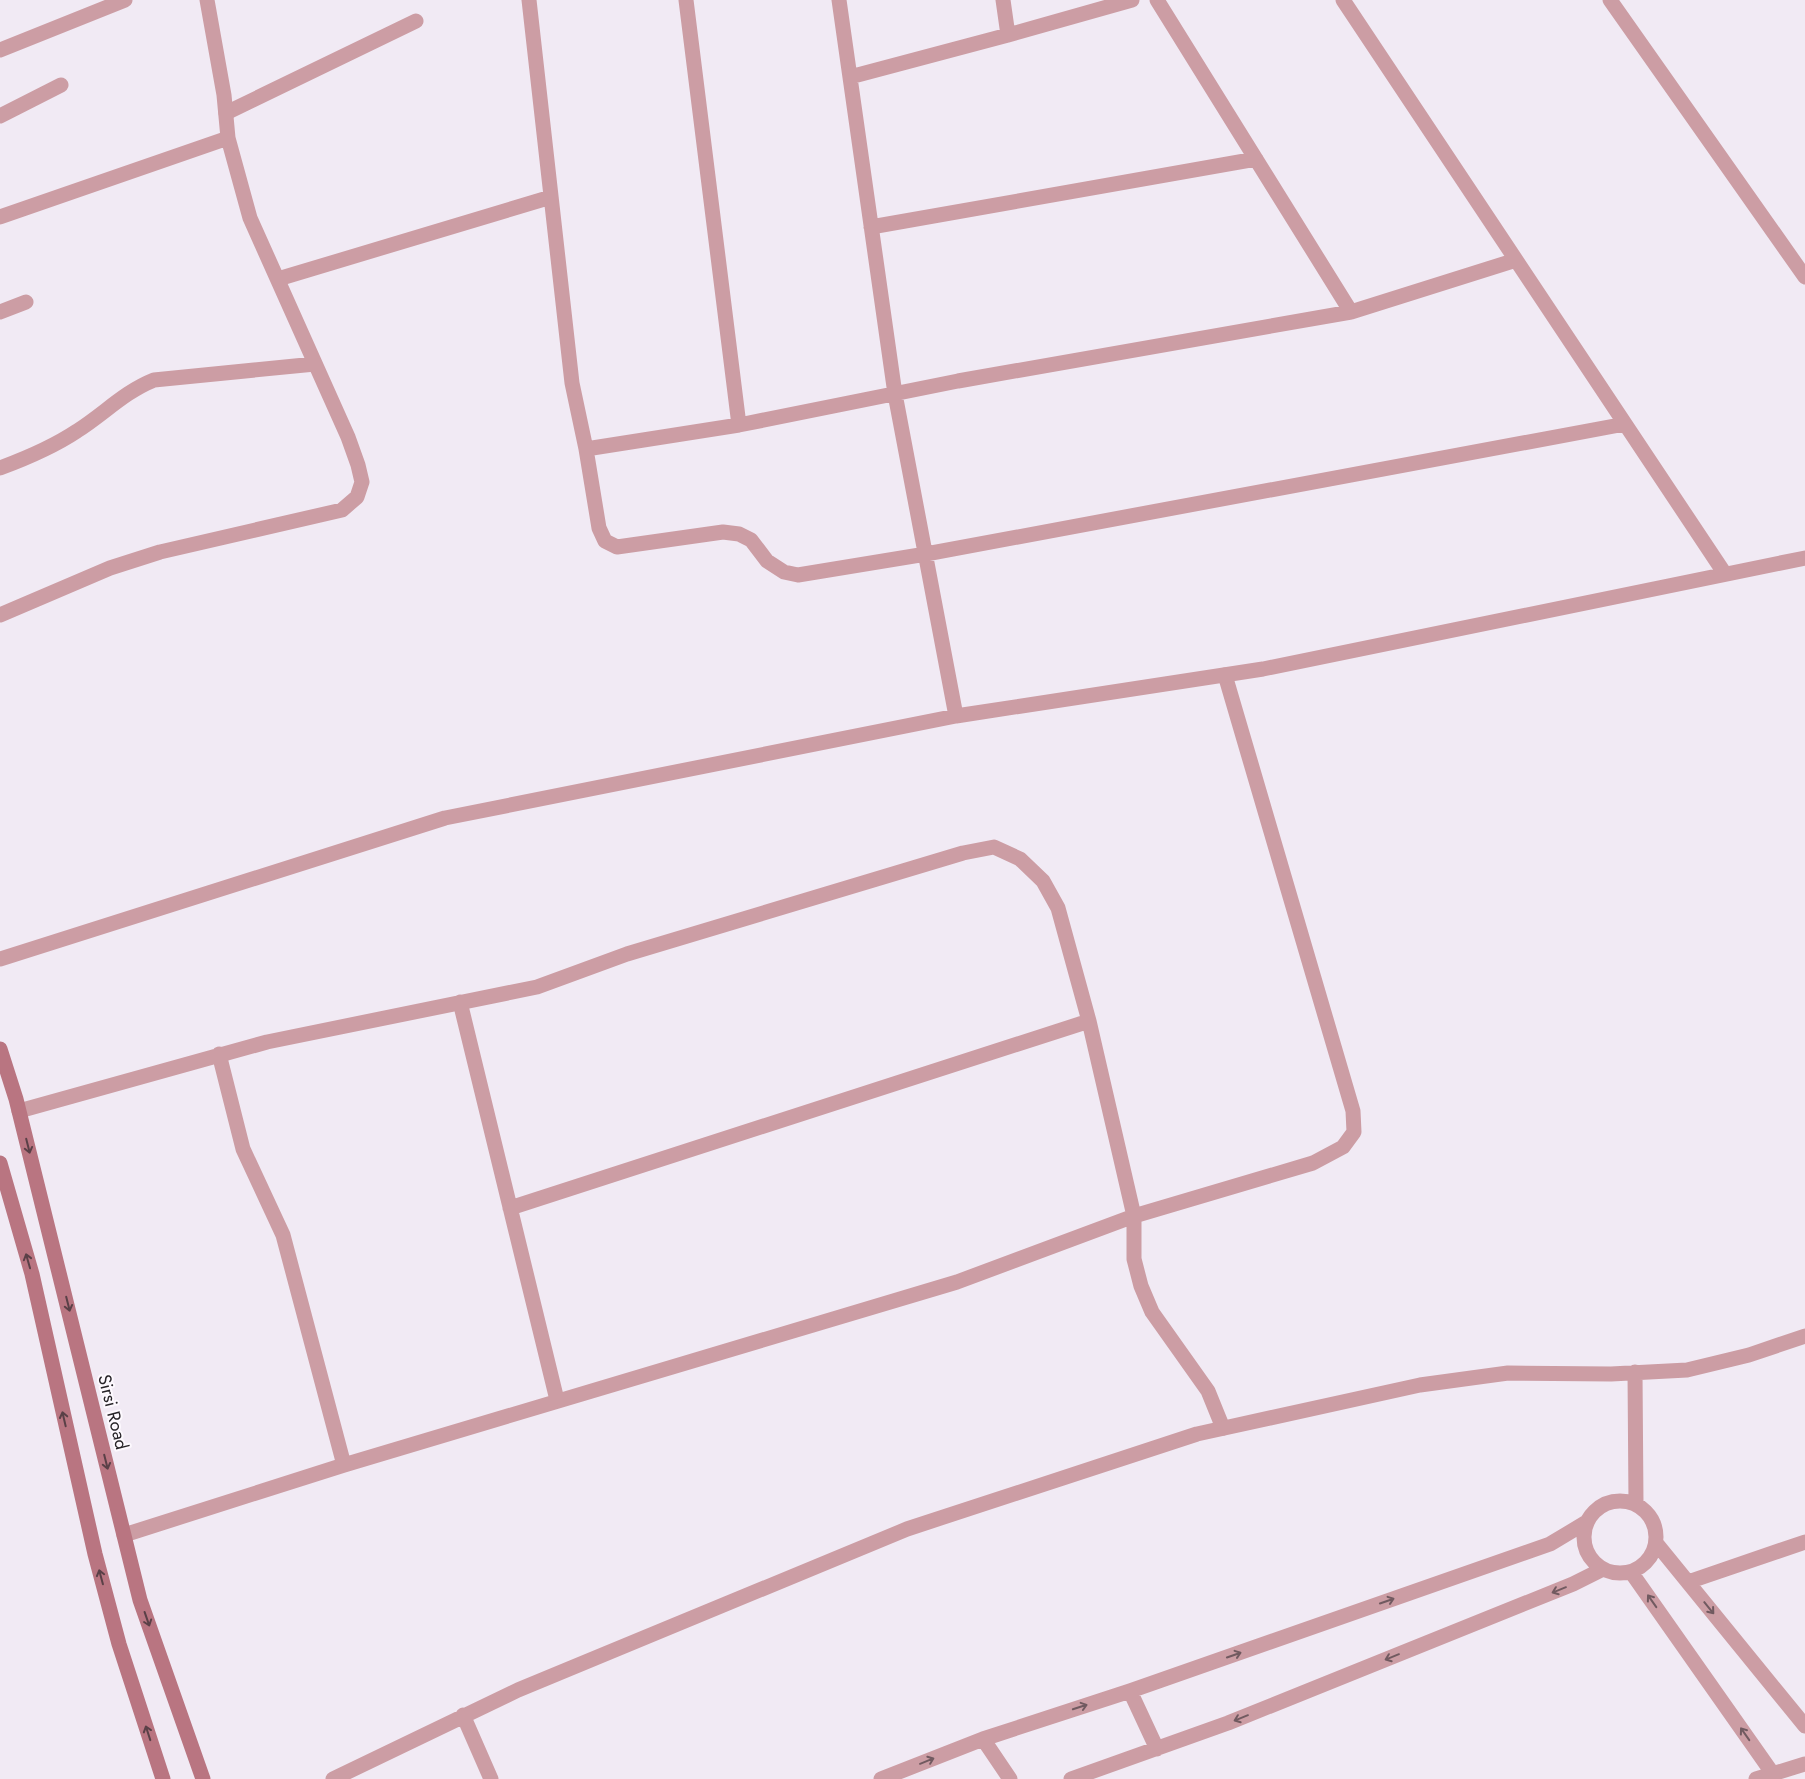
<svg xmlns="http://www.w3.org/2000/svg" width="1805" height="1779" font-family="Jost,sans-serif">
<rect width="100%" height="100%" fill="#f1eaf4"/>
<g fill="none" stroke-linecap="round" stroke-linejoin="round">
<path stroke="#cc9da4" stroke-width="15" d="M226 113 416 21
M0 116 61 85
M0 312 26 302
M460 1002 557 1400
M219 1054 243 1149 283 1235 344 1465
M19 1111 267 1042 537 987 627 954 963 853 994 847 1020 859 1043 881 1058 908 1089 1021 1134 1216V1259L1141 1286 1152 1312 1208 1391 1223 1428
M510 1208 1089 1021
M124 1535 344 1465 957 1282 1134 1216 1313 1163 1343 1147 1354 1132 1353 1111 1225 675"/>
<path stroke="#cc9da4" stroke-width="15" d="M529 0 572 383 586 449 739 425 958 381 1351 312
M686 0 739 425
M839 0 895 394 956 716
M1003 0 1008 35 1132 0
M1157 0 1351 312 1516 260
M1343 0 1725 574
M1610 0 1805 277
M0 50 125 0
M850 77 1008 35
M0 217 228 138
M871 227 1256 159
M278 279 551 197
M586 449 599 528 605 541 617 547 723 532 739 534 751 540 767 561 784 572 798 575 926 554 1625 424
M0 468C27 458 53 447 77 431 104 414 124 392 154 380L315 364
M0 615 110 568 160 552 342 510 357 497 362 482 358 465 348 437 250 218 228 138 224 95 207 0
M0 959 445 818 956 716 1263 669 1805 558
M1635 1372 1636 1504
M1584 1537a36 36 0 1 1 72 0a36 36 0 1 1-72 0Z
M1656 1543 1805 1726
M1631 1572 1773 1774
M1688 1582 1805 1542
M1130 1691 1157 1749
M463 1715 491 1779
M983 1739 1010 1779
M333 1779 518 1690 907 1529 1197 1434 1420 1385 1508 1373 1611 1374 1687 1370 1749 1355 1805 1336
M881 1779 983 1739 1130 1691 1550 1544 1585 1523
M1071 1779 1228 1723 1573 1584 1603 1569
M1756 1779 1805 1764"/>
<path stroke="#b97581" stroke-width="15" d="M0 1049 16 1099 140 1600 203 1779
M0 1163 32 1274 95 1554 119 1644 163 1779"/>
</g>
<defs><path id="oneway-shaft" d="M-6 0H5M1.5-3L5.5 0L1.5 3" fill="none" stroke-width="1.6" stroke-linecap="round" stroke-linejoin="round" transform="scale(1.25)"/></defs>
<g stroke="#5a4047">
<use href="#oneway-shaft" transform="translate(28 1146) rotate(76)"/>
<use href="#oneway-shaft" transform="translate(28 1261) rotate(-106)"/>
<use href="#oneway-shaft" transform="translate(68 1304) rotate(76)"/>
<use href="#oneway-shaft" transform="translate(64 1419) rotate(-103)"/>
<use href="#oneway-shaft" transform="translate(106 1462) rotate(76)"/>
<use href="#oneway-shaft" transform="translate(101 1577) rotate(-105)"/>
<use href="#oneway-shaft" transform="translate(147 1619) rotate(71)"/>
<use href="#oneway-shaft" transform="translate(148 1733) rotate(-108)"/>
</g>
<g stroke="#715a60">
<use href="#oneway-shaft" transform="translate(1559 1590) rotate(158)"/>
<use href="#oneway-shaft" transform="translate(1387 1601) rotate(-19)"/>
<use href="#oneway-shaft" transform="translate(1652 1601) rotate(-125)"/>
<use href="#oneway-shaft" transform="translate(1709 1608) rotate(51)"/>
<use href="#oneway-shaft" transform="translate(1234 1655) rotate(-19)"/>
<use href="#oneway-shaft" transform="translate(1392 1657) rotate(158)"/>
<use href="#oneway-shaft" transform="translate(1080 1707) rotate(-18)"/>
<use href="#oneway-shaft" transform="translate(1241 1718) rotate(158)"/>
<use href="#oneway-shaft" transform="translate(1745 1734) rotate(-125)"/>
<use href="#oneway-shaft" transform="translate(927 1761) rotate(-22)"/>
</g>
<g text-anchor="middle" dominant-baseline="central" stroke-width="4" stroke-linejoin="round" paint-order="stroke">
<g font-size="18" fill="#272428" stroke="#fdf9fe">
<text transform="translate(113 1412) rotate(76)">Sirsi Road</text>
</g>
</g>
</svg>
